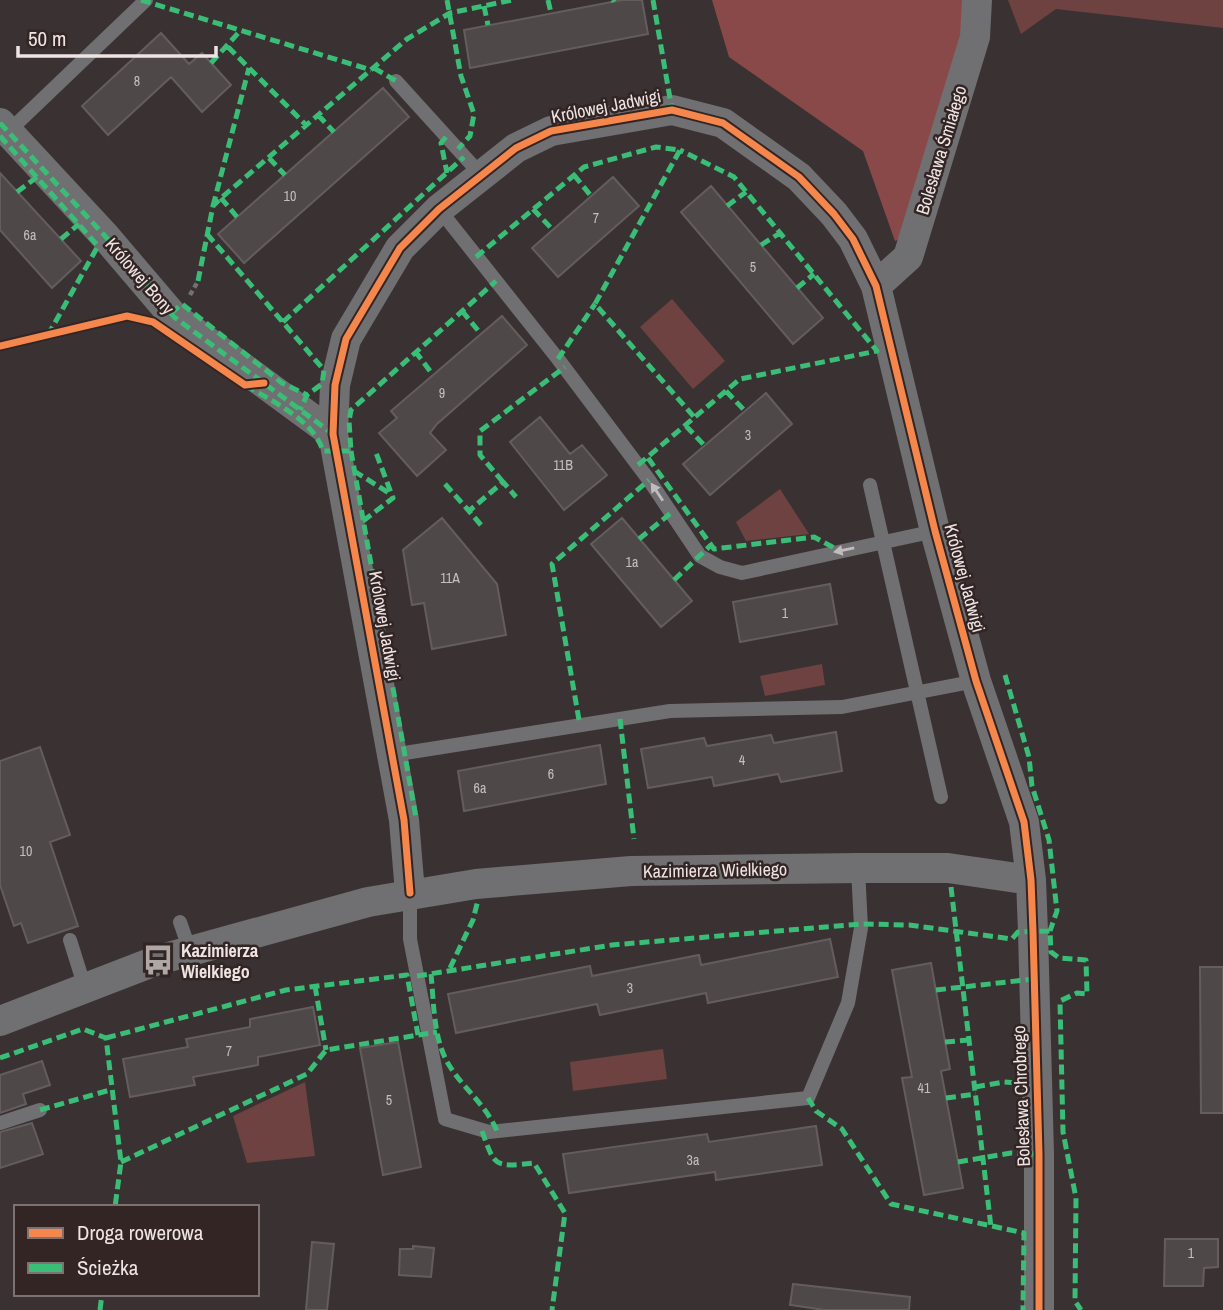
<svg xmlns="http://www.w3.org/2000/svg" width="1223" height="1310" font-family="'Archivo Narrow',sans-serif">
<rect width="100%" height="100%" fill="#3a3232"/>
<path fill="#6d4241" d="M1008 0H1223V28L1056 9 1021 34Z
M672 299 725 361 693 389 640 327Z
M780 489 809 534 746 541 736 522Z
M822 664 825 685 765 696 760 676Z
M663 1049 667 1079 573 1091 570 1062Z
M305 1082 315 1156 247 1163 233 1116Z"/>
<path fill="#8a4949" d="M712 0H969L965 36 908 236 895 241 863 151 729 57Z"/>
<path fill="#4f4848" stroke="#645d5d" stroke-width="2" d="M622 0H642L648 34 470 68 464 30Z
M161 33 189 64 202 53 231 85 202 112 171 77 108 135 82 106Z
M383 88 409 117 244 263 218 234Z
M0 173 81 261 52 288 0 230Z
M613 177 639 206 558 277 532 248Z
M711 186 823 318 793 344 681 212Z
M502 316 527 345 437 424 430 433 446 450 417 476 379 433 397 418 391 411Z
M766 393 792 424 710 495 683 464Z
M540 417 570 454 582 445 607 475 564 510 510 442Z
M442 518 497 584 506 635 432 649 424 603 412 605 403 550Z
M622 518 692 601 661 627 591 544Z
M830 584 837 624 740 642 733 602Z
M836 732 842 771 781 782 778 774 714 786 712 777 648 788 641 749 704 738 707 746 771 735 774 743Z
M600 745 606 784 464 811 458 771Z
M40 747 70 835 50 842 78 926 28 943 21 923 14 926 0 885V761Z
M830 939 838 977 708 1003 706 993 600 1015 597 1004 456 1033 448 994 590 966 592 976 699 955 701 965Z
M931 963 950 1069 941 1071 963 1188 924 1195 902 1078 912 1077 892 970Z
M1200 967H1223V1113H1201Z
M313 1007 320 1045 258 1057V1065L193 1077 195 1085 130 1097 123 1059 188 1047 186 1039 250 1027V1019Z
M398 1042 421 1167 383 1175 360 1048Z
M42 1061 50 1085 23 1094 26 1104 0 1113V1075Z
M32 1123 43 1154 0 1168V1132Z
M816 1126 822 1165 716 1180 715 1172 569 1193 563 1154 707 1134 709 1142Z
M1165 1239H1218V1267L1204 1268 1203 1286H1164Z
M312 1242 334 1244 327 1310H306Z
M413 1246 434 1248 431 1277 399 1275 400 1249H413Z
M793 1284 910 1297 909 1310H825L790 1305Z"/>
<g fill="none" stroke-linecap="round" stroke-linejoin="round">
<path stroke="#727071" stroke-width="4.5" stroke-dasharray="5 3.5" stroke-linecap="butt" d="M190 295 198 281"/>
<path stroke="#706f71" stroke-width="14" d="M396 81 483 177
M8 132 146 0
M439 209 558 359 649 480 700 556 720 567 742 573 935 531
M870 485 941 797
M392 755 670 711 842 707 976 681
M410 893V939L445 1119 489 1132 808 1098 848 1003 861 928 858 868
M180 922 190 951
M70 940 85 988
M0 1123 40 1110"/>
<path stroke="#706f71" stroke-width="30" d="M0 123 105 236 174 317 333 434
M876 286 908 257 975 37 977 0
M410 893 404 820 333 434 335 385 346 339 400 248 439 209 516 148 551 131 672 110 723 123 799 177 834 214 853 239 876 286 935 531 976 681 1024 822 1031 880 1033 932 1039 1154V1310
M0 1021 158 960 368 902 476 884 631 871 858 868H948L1031 880"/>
<path stroke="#3abd76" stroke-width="5" stroke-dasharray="10 5" stroke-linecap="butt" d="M141 0 371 70
M447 0 461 76 474 114 470 136 458 149
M548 0 551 13
M613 0 614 2
M653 0 672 110
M484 6 488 25
M228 47 306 125
M211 63 241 30
M374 68 396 81
M318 115 334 132
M0 123 105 236 174 317 333 434
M0 136 98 246 48 335
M446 137 441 143 447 173
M269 158 285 175
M574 175 591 196
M17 192 37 177
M221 198 237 217
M213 206 249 68
M727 206 746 192
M533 209 553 230
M207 234 324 370 322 384 307 395 300 410
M61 239 79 224
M761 245 780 233
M476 257 584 167 656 147 680 150 595 304 695 418
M198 281 213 206 221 198 407 39 450 13 512 0
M797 288 814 274
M462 311 481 334
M171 313 182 304 282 383 307 395
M283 322 464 157
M415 351 433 375
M558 359 595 304
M246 385C272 402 313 419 323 451H351L349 421 351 410 496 281
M726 391 745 411
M686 426 704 445
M351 451 416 818
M648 458 714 549 814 537 840 551
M638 465 740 379 877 351 734 177 680 150
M354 471 389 493
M503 482 480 455V431L565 367
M445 484 469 511
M363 521 393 498 375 450
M481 525 469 511 503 482 516 497
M639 539 671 513
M674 580 711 545
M1005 675 1029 757 1032 786 1049 840 1057 911 1050 931
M620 719 634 839
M579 720 552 564 649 480
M951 887 991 1227
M450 968 473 920 478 900
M431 974C434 1003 433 1039 449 1065 463 1088 486 1105 497 1131
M417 976 612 945 861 924 909 925 1012 939 1018 932 1050 931 1051 952 1059 958 1086 960 1087 994 1077 993 1060 1001 1063 1132 1076 1198 1075 1301 1081 1310
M315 986 326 1050
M936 990 1034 979
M106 1038 286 990 407 975 418 1035
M945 1042 969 1040
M0 1058 83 1029 106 1038 121 1162 115 1207
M975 1087 1004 1082 1037 1084
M808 1098 816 1111 842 1129 891 1204 1024 1233 1023 1310
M946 1098 976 1094
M40 1110 110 1090
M482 1131C495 1168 495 1167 534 1163L565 1213 552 1310
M121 1162 307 1074 326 1050 437 1032
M958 1162 1011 1153 1039 1154
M100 1310 102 1294"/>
<g stroke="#322524" stroke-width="11">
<path id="cycleway" d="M0 346 127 316 153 322 245 385 264 383
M410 893 404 820 333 434 335 385 346 339 400 248 439 209 516 148 551 131 672 110 723 123 799 177 834 214 853 239 876 286 935 531 976 681 1024 822 1031 880 1033 932 1039 1154V1310"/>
</g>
<use href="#cycleway" stroke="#f5874c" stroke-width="7"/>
</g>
<defs><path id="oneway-solid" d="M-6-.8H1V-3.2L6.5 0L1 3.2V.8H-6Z" transform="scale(1.75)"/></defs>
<g fill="#c2bbbc">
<use href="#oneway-solid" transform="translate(657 492) rotate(-124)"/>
<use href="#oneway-solid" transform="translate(844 550) rotate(168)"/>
</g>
<defs>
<g id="bus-bare" transform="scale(2.415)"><path d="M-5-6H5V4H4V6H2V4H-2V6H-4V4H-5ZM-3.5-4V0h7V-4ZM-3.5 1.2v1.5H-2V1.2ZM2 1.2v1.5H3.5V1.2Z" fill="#afa6a6" stroke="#322524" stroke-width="2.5" paint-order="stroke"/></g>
</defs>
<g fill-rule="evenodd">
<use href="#bus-bare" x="158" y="960"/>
</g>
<g text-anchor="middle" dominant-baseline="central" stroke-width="5" stroke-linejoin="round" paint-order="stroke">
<g font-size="14" fill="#c6bdbd">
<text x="137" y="81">8</text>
<text x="290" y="196">10</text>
<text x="596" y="218">7</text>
<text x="30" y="235">6a</text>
<text x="753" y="267">5</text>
<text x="442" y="393">9</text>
<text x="748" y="435">3</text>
<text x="563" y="465">11B</text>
<text x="632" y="562">1a</text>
<text x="450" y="578">11A</text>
<text x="785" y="613">1</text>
<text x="742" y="760">4</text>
<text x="551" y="774">6</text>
<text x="480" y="788">6a</text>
<text x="26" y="851">10</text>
<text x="630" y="988">3</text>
<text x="229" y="1051">7</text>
<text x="924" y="1088">41</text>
<text x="389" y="1100">5</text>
<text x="693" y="1160">3a</text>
<text x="1191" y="1253">1</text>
</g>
<g font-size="18" fill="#eee4e4" stroke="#322524">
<text transform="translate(606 106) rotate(-11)">Królowej Jadwigi</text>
<text transform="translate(941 150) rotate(-73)">Bolesława Śmiałego</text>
<text transform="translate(140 276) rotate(49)">Królowej Bony</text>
<text transform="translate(965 578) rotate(75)">Królowej Jadwigi</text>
<text transform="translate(385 626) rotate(80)">Królowej Jadwigi</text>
<text transform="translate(715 870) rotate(-1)">Kazimierza Wielkiego</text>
<text transform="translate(1021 1096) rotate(-92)">Bolesława Chrobrego</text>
</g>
<g font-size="18" font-weight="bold" fill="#eee4e4" stroke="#322524" text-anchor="start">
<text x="181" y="950">Kazimierza<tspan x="181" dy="21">Wielkiego</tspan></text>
</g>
</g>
<rect x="14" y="1205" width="245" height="91" fill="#322524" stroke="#7d7171" stroke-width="2"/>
<rect x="28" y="1228" width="35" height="10" fill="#f5874c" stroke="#7d7171" stroke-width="2"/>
<text x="77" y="1240" font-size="21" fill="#eee4e4">Droga rowerowa</text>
<rect x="28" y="1263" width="35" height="10" fill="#3abd76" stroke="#7d7171" stroke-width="2"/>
<text x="77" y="1275" font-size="21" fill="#eee4e4">Ścieżka</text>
<path d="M18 46v10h198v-10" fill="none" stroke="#eee4e4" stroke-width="3.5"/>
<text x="28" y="46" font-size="21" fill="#eee4e4" stroke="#322524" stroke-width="5" paint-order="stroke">50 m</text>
</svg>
